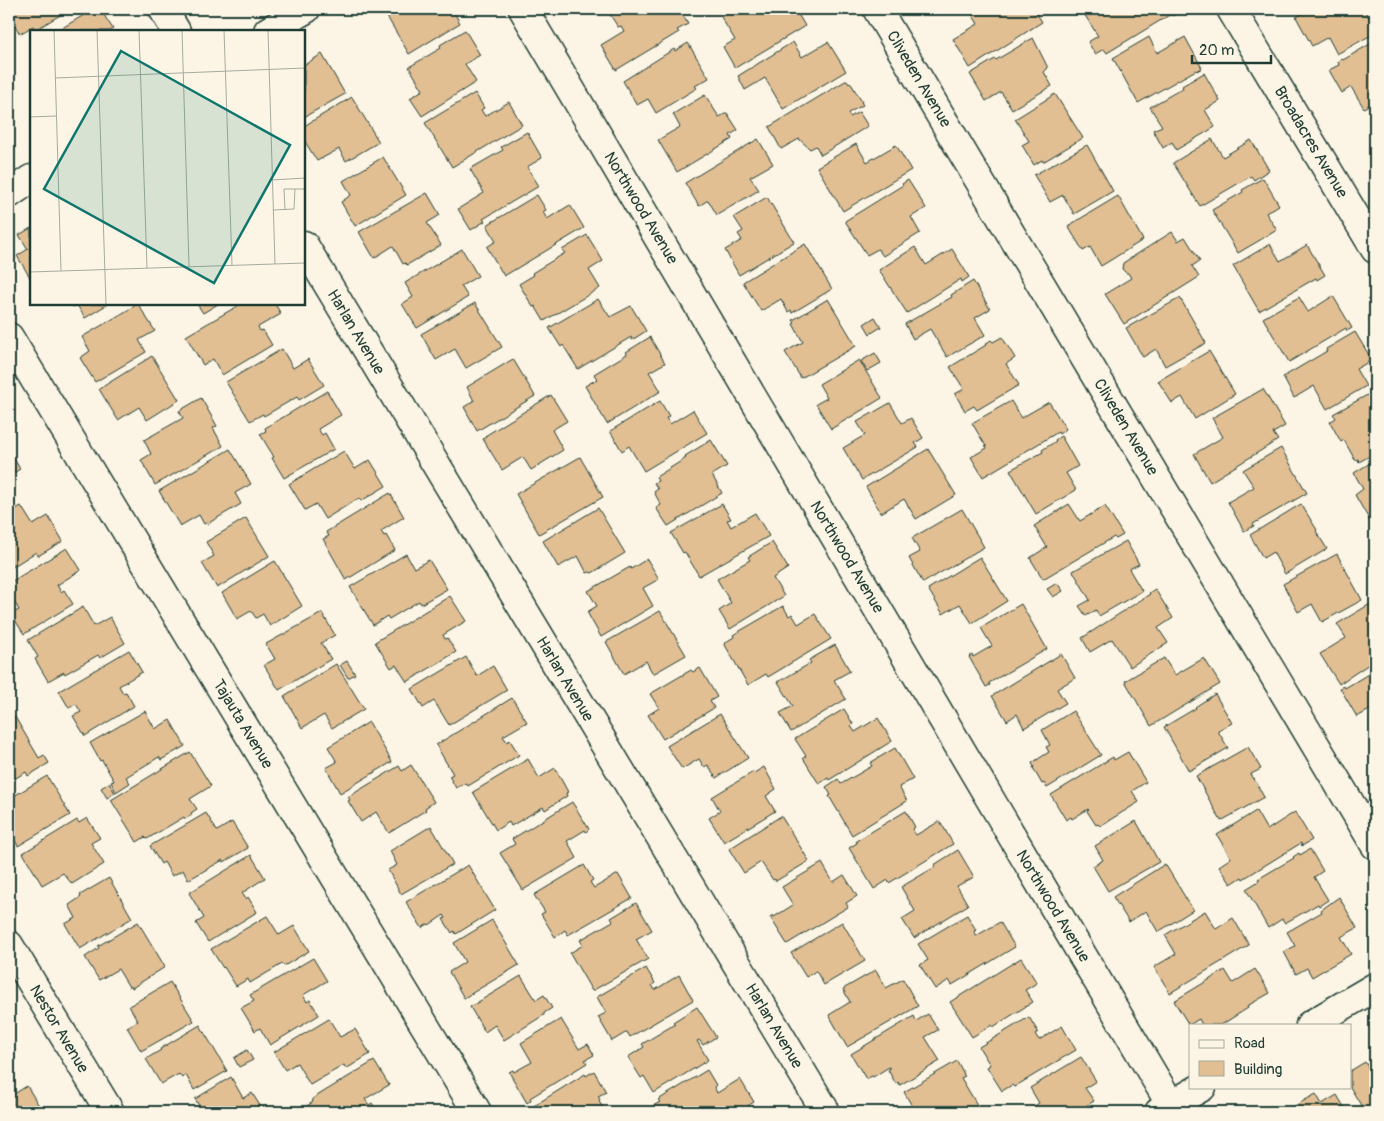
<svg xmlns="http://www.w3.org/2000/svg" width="1384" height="1121" font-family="Pangolin,sans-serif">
<rect width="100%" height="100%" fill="#fcf5e5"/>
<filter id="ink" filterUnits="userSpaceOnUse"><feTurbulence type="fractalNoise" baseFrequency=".02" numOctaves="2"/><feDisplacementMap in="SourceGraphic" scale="10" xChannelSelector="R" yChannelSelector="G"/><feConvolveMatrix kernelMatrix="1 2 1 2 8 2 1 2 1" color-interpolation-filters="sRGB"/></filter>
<g filter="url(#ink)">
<path fill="#e2be93" stroke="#1f3d34" d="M9 9H77L69 13 67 11 35 30 33 26 20 34 9 16Z
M94 9H100L113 29 110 31H57Z
M396 9H452L460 23 409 54 386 15Z
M616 9H679L688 24 677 30 679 32 616 70 601 45 624 31 621 26 618 27 609 13Z
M734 9H795L805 26 735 68 723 47 735 40 721 17Z
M969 9H1034L1042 22 970 68 953 39 978 24Z
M1081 9H1173L1177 14 1172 16 1171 14 1107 53 1104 49 1095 54 1088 42 1098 36Z
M1312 9H1364L1375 28V33L1337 54 1328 37 1312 46 1296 17Z
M465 30 480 55 465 64 476 82 422 116 410 98 423 90 409 67 441 48 440 45Z
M1149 37 1157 53 1185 37 1202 68 1197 71 1196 70 1138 103 1113 58Z
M1033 38 1048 68 1044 72 1052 86 1012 109 1001 92 986 101 970 74 995 59 996 60Z
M1375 41V101L1364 108 1351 87 1342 93 1329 70 1339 65 1338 62 1342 59 1343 60Z
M793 42 802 57 828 42 846 71 783 109 765 78 745 90 738 76Z
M688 43 709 78 695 86 697 88 656 113 648 99 637 105 623 81 674 49 675 51Z
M322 54 345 94 304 117V65Z
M1204 73 1220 101 1205 110 1215 127 1176 150 1172 142 1163 148 1153 130 1162 126 1150 107 1183 88 1182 86Z
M847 80 849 83 850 82 862 102H861L863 105 848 113 850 117 859 112 868 126 821 155 816 146 810 149 799 139 781 149 769 127Z
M475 93 484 108 481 110 485 116 509 102 522 125 452 167 425 123Z
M1055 94 1083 138 1043 162 1042 160 1034 165 1022 145 1029 141 1015 119Z
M705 95 719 117 727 113 738 130 730 135 732 139 677 172 658 140 680 127 673 114Z
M352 97 379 142 346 161 339 149 317 161 304 140V126Z
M527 132 542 158 527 167 539 186 483 219 485 221 471 230 458 209 484 193 470 169 503 150 501 147Z
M758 139 773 164 750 177 759 190 717 215 708 200 699 206 685 183Z
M1212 139 1223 157 1251 140 1269 170 1254 180 1251 176 1200 206 1173 163Z
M856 144 867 162 896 145 911 170 843 211 817 167Z
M1087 145 1113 191 1074 214 1063 195 1050 202 1034 175Z
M383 157 406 195 355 226 341 202 351 195 343 181Z
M1263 178 1279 205 1266 213 1277 230 1238 253 1212 210 1243 192 1242 190Z
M908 180 926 208 911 217 920 233 883 256 878 249 867 255 845 221 903 185 902 184Z
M427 193 440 215 427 223 441 245 407 265 405 263 403 264 393 246 374 258 359 232Z
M537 195 546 210 543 212 547 219 570 205 584 228 504 276 487 247 496 241 487 225Z
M1118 196 1143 240 1101 266 1090 247 1083 251 1068 226Z
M767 197 794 242 739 275 725 250 742 240 738 234 743 231 734 217Z
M31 228V279L17 256 28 249 19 235Z
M1172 232 1178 241 1185 237 1200 261 1192 266 1199 277 1124 324 1105 294 1131 278 1128 273H1126L1122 269 1123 263Z
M587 235 603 261 589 270 600 288 544 321 535 306 533 307 519 284 534 275 532 273 565 253 562 250Z
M805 244 832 289 792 313 791 310 788 312 781 299 761 311 743 282Z
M1270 244 1280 261 1307 245 1325 275 1317 280 1316 278 1259 311 1233 266Z
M915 247 926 265 952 249 969 277 962 282 961 279 907 313 879 270Z
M462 249 478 276 461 286 468 297 417 328 402 304 413 297 405 283Z
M973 281 990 309 975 318 985 335 947 357 930 329 913 339 905 324 952 297 951 295Z
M1333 296 1352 328 1347 331 1346 328 1289 362 1263 318 1299 297 1308 312Z
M1180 298 1206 343 1165 366 1156 349 1143 357 1126 328Z
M598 299 610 317 631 306 646 331 632 340 631 337 578 369 563 345 561 347 549 328Z
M828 299 856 346 801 378 785 352 803 342 793 324 795 323 793 320Z
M475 303 502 347 466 368 455 349 436 360 421 334Z
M71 304H108L85 318 77 305 73 307Z
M138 304 155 331 139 340 146 352 95 382 80 358 90 351 82 337Z
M197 304H218L203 313Z
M241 304H275L281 314 258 327 260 331 263 330 272 345 222 375 213 359 203 365 186 336Z
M875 317 881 327 870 334 864 324Z
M1355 332 1372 360 1356 369 1366 386 1327 409 1314 386 1294 398 1283 377 1327 351 1326 349Z
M650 337 665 363 649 372 661 391 607 424 585 386 597 379 594 374 627 354 626 352Z
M1002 337 1015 358 1006 364 1019 385 977 410 974 406 965 411 955 394 964 389 950 367 986 345 985 344 991 340 993 342Z
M282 349 293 368 308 359 324 385 299 400 297 397 264 416 263 414 250 421 226 382Z
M1209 351 1235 394 1195 419 1182 397 1172 403 1158 381Z
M875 353 881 363 867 371 861 361Z
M152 356 179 400 147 420 139 407 118 420 99 389Z
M513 359 535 396 477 431 464 407 474 401 467 387Z
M859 360 882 398 831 429 816 404 827 398 819 384Z
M1263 389 1285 426 1273 433 1278 440 1210 482 1194 454 1223 437 1212 418Z
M1375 389V453L1359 462 1358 459 1355 460 1344 440 1341 442 1330 422 1336 418 1333 414 1369 394 1368 393Z
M327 391 341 415 318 429 322 435 325 433 334 449 284 478 272 458 274 457 260 434 266 431 265 428Z
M551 395 567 421 552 430 563 450 531 470 523 457 502 470 483 439 486 437 485 436Z
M201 398 217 426 213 428 223 446 155 485 141 460 151 454 144 440 183 418 179 411Z
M660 401 669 416 666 418 670 424 693 410 707 433 644 471 629 446 622 451 610 431Z
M1011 401 1021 418 1049 402 1066 429 1059 434 1058 432 983 477 971 457 987 448 972 423Z
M890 403 902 423 911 418 923 438 915 443 918 447 862 480 843 448 865 435 857 422Z
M1061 436 1078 466 1066 473 1076 490 1036 514 1010 470 1043 452 1042 450 1056 441 1055 440Z
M711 440 727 466 712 475 722 493 668 526 656 508 661 505 654 492 658 489 654 483 658 481 656 477 686 458 685 456Z
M1281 448 1307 493 1253 524 1254 526 1244 531 1228 502 1254 487 1243 470Z
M230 449 251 484 235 493 241 504 207 524 206 523 204 524 199 515 180 526 159 491Z
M928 449 956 495 916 519 904 499 881 513 866 487Z
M9 450 20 469 9 476Z
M344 451 355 469 370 460 386 486 361 501 359 498 325 519 316 504 305 510 289 484Z
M580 457 603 497 539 534 516 494Z
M1375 460V518L1370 521 1355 495 1363 489 1354 473Z
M390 493 404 517 381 531 384 536 386 535 395 550 346 580 323 539 329 536 326 532Z
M722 504 731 519 727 520 731 527 755 513 769 536 699 576 685 552 683 553 671 533Z
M1069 504 1080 521 1105 506 1123 535 1116 539 1114 537 1043 579 1030 558 1047 547 1034 526Z
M1301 504 1317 530 1316 531 1327 549 1285 574 1273 552 1263 558 1250 535Z
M21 506 33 525 48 516 63 541 38 556 36 552 9 569V513Z
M598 508 625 553 592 573 590 572 587 573 578 556 558 567 543 541Z
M962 509 984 547 923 583 909 558 920 552 912 538Z
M246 518 269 556 217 588 202 563 214 556 206 542Z
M1126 541 1139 564 1129 569 1142 591 1099 616 1096 610 1086 616 1079 606 1090 600 1073 571Z
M772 542 788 568 773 578 784 596 730 629 719 611 731 603 717 579 750 560 748 557Z
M67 548 81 570 57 585 61 592 64 590 73 604 24 634 11 614 19 610 9 593V583Z
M406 554 414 568 429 560 447 589 421 604 419 601 389 619 387 616 373 625 350 587Z
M1337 554 1362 600 1322 622 1312 604 1298 612 1283 584Z
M980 557 1007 601 972 623 960 604 943 614 928 589Z
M647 559 659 579 643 588 653 606 601 637 587 612 597 606 588 591 630 567 631 569Z
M275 561 302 606 270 626 263 614 256 618 251 611 237 619 222 593Z
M1057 583 1063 591 1053 597 1047 589Z
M1155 589 1173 618 1158 628 1168 643 1130 667 1112 639 1090 652 1082 638 1150 594 1149 593Z
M450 596 466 621 443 635 445 639 447 638 456 652 407 682 396 665 391 668 375 642Z
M1375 601V660L1339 684 1320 654 1346 638 1337 624Z
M1021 604 1047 649 989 683 990 685 986 687 969 657 972 655 973 657 992 646 981 628Z
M783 606 789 616 792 614 798 624 815 614 831 639 768 677 766 674 748 685 725 645 726 642 734 637 733 635Z
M83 607 94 626 110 617 125 643 100 658 98 655 65 674 64 672 48 681 35 659 38 657 28 640Z
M660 611 686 655 653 674 646 661 624 674 606 642Z
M322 613 335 635 321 643 331 659 279 690 264 665 275 659 266 644Z
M835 645 850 671 834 680 846 699 791 732 780 713 793 706 778 682 811 663 809 660Z
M129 650 142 672 119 686 123 693 126 692 134 706 85 736 73 716 81 712 76 704 69 708 59 691Z
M1061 654 1075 678 1057 689 1066 703 1024 728 1017 714 1007 721 992 696Z
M466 657 477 676 493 666 507 690 449 725 434 701 423 708 412 689Z
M1164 658 1175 675 1204 658 1220 684 1151 726 1125 681Z
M347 661 355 674 348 678 340 665Z
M336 664 364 709 332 728 324 715 302 728 284 696Z
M700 668 717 697 710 701 714 708 663 739 648 715 659 708 650 694 691 670 693 672Z
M1375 670V712L1373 708 1357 717 1340 688 1344 686 1345 688Z
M1215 694 1232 723 1218 731 1228 748 1189 771 1164 727 1196 708 1195 707Z
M512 698 527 722 503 736 507 742 510 740 519 755 468 786 466 783 456 788 449 776 453 774 436 745Z
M844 709 853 724 851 726 855 732 878 718 892 741 829 780 828 778 819 784 803 758 806 756 795 739Z
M145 711 155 729 170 720 185 746 161 760 159 757 126 777 130 783 116 792 111 782 114 781 102 760 100 761 90 743Z
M1073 711 1101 755 1047 788 1044 783 1042 784 1033 768 1034 767 1032 763 1049 752 1046 747 1050 745 1042 730Z
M720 714 748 758 716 778 708 765 704 767 699 759 682 769 667 746Z
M15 717 39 758 44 755 49 763 28 776 26 772 9 782V720Z
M369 722 392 762 340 793 326 768 337 762 328 747Z
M1248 747 1261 769 1251 774 1264 797 1221 821 1196 776Z
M895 748 913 779 899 787 907 801 852 835 829 796 831 795 826 787 838 779 841 784 872 766 870 763Z
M190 752 211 786 190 799 197 809 191 813 192 815 185 819 184 817 147 839 145 837 137 842 111 800Z
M1128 752 1146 782 1132 791 1139 802 1100 826 1098 824 1096 825 1087 811 1089 810 1088 809 1072 819 1071 817 1066 820 1051 795 1113 757 1114 760Z
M528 759 539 778 555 768 568 792 566 793 567 796 545 810 543 807 511 826 509 822 496 830 473 792Z
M411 765 434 802 425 808 426 810 389 833 376 812 361 822 348 801 350 800 348 797 399 766 402 771Z
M764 767 776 789 766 796 775 811 724 842 709 818 720 811 712 797 753 772 754 773Z
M47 776 70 815 18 846 9 829V819L15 815 9 804V799Z
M109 783 115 793 107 798 101 788Z
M572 802 589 829 586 832 585 830 567 841 577 858 523 890 500 853 515 844 512 839Z
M906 811 915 827 912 829 916 835 940 821 953 844 889 883 888 880 874 889 849 848 857 843 856 841Z
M1256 811 1267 830 1295 812 1312 840 1302 846 1301 843 1243 879 1242 877 1231 884 1219 866 1231 858 1217 835Z
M206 813 217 831 232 822 248 848 224 862 223 860 188 880 183 870 172 876 164 862 161 864 150 846Z
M781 816 809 861 776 881 775 879 773 880 761 862 744 873 729 849Z
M87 818 100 838 91 843 104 864 72 884 63 873 42 885 23 853 77 820 79 823Z
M1136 821 1159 862 1108 891 1093 866 1103 860 1095 846Z
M431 826 453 864 401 894 388 870 397 865 390 851Z
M1310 849 1323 871 1314 877 1328 900 1319 906 1318 904 1285 923 1282 919 1268 928 1246 889 1259 881 1258 879 1294 858 1293 857 1299 853 1300 855Z
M958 850 974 877 957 886 968 905 914 938 902 919 915 911 901 887 935 867 934 865Z
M251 855 265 878 242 893 246 899 248 897 257 912 208 942 196 923 204 918 189 893Z
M822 863 833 882 844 875 857 896 846 903 848 907 787 944 770 917 773 915 774 917 793 905 782 887Z
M1165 864 1193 910 1158 932 1146 911 1129 922 1113 897Z
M468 865 495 910 456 934 454 931 452 933 443 919 446 918 444 915 429 925 428 924 422 928 406 902Z
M584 865 593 880 590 882 594 888 618 874 632 898 568 935 565 930 555 937 541 914 545 912 534 895Z
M109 878 132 918 80 949 65 924 76 918 69 905 81 897 80 895Z
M1339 897 1357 928 1341 937 1351 954 1312 977 1307 968 1296 974 1284 952 1295 946 1287 932 1322 912 1321 910Z
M636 903 652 930 636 939 648 959 592 991 570 953 583 945 580 940 613 921 611 918Z
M1205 911 1216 929 1233 918 1249 945 1170 993 1154 967 1176 954 1165 935Z
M967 915 976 930 974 931 976 936 1000 922 1015 947 952 985 949 980 935 989 920 965 928 960 918 944Z
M267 916 279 935 294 926 309 951 284 966 282 964 250 983 248 979 236 986 224 967 223 968 211 949Z
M492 920 519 965 464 998 449 972 465 962 454 943Z
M138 922 165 967 132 988 131 986 129 987 118 969 99 980 85 957 99 948 98 946Z
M842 922 865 961 824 985 816 971 806 977 791 953Z
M313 958 327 981 303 995 307 1002 310 1000 319 1015 270 1045 260 1028 255 1031 241 1008 254 1001 250 995Z
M1021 958 1037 983 1025 990 1033 1002 993 1027 992 1025 972 1037 950 1002Z
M646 968 655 983 652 985 655 990 679 975 693 1000 630 1037 627 1032 612 1041 598 1017 606 1013 597 997Z
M1255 969 1270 993 1247 1006 1248 1008 1221 1025H1202L1199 1019 1189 1025 1174 1001 1225 970 1233 983Z
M876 970 886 988 903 979 918 1006 847 1047 829 1015 850 1002 843 989Z
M521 976 536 1000 544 995 552 1008 544 1013V1015L504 1040 495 1025 485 1032 470 1007Z
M170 982 194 1021 141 1051 127 1027 138 1021 129 1006Z
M697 1007 716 1037 703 1045 699 1040 697 1041 708 1060 654 1093 644 1076 641 1078 628 1057 644 1047 642 1044 675 1024 673 1022Z
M928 1014 938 1030 925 1037 940 1061 900 1085 898 1082 896 1084 888 1070 890 1069 889 1067 873 1077 872 1076 866 1079 851 1054 914 1016 916 1021Z
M1029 1017 1038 1032 1035 1034 1039 1040 1062 1026 1076 1050 1014 1087 1012 1085 1002 1091 987 1067 990 1065 979 1047Z
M329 1019 340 1037 355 1029 370 1054 346 1069 344 1065 310 1085 297 1063 285 1070 274 1052Z
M561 1019 579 1049 588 1044 594 1055 585 1060 587 1063 530 1098 531 1100 527 1103 509 1072 513 1070 514 1072 532 1062 521 1043Z
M200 1025 227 1071 194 1090 186 1075 182 1078 179 1074 161 1084 146 1059 161 1050 160 1049Z
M247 1050 253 1060 239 1067 234 1058Z
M1081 1057 1096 1081 1085 1088 1094 1101 1076 1112H1032L1030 1109 1039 1103 1030 1088Z
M374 1061 389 1085 365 1099 369 1105 372 1103 377 1112H304L302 1109 313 1102 312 1099Z
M957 1061 964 1074H963L965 1076 961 1078 979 1108 971 1112H911L909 1108 912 1106 904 1092Z
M1365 1062 1371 1072 1375 1069V1112H1365L1350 1087V1071Z
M707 1070 716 1085 714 1087 717 1093 740 1079 754 1102 738 1112H648L646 1110 660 1102 658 1100Z
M594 1071 606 1092 598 1096 600 1100 599 1101 605 1112H535L532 1107 585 1074 586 1076Z
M231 1077 243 1098 252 1093 264 1112H203L195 1099Z
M27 1086 41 1109 39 1110 40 1112H9V1097Z
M1316 1094 1322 1104 1337 1095 1347 1112H1294L1291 1108Z"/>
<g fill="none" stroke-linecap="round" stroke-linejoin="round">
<g stroke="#1f3d34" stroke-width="31">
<path id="street" d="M163 9 176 31
M523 9 1171 1105
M877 9 1375 845
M1231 9 1375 249
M268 31 306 9
M9 194 31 179
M304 245 826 1112
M9 337 477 1112
M9 945 110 1112
M1310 1025 1375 987
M1159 1112 1202 1087"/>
</g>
<use href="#street" stroke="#fcf5e5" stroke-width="28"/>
</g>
</g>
<g text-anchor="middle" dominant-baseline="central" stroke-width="4.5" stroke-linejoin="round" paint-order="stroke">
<g font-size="16" fill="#1f3d34" stroke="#fcf5e5">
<text transform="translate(919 79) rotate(59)">Cliveden Avenue</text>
<text transform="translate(1311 142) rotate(59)">Broadacres Avenue</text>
<text transform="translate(641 208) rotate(59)">Northwood Avenue</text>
<text transform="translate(356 332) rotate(59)">Harlan Avenue</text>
<text transform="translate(1126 427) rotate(59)">Cliveden Avenue</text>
<text transform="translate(847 557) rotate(59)">Northwood Avenue</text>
<text transform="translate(565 679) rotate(59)">Harlan Avenue</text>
<text transform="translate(243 724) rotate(59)">Tajauta Avenue</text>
<text transform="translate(1053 906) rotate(59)">Northwood Avenue</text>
<text transform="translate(774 1026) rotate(59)">Harlan Avenue</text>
<text transform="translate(59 1029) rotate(59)">Nestor Avenue</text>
</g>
</g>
<g transform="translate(30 30)">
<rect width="275" height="275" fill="#fcf5e5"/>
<path fill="none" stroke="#a4ab9e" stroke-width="1" d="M24 0 31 241M67 0 76 275M109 0 117 238M152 0 159 236M194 0 202 235M238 0 245 234M25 48 275 38M0 87 26 86M242 150 275 148M243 180 264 179 265 159M255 180 254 159H275M0 242 275 233"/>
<path fill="#0f766e" fill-opacity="0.15" stroke="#0f766e" stroke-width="2.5" d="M91 21 260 115 184 253 14 159Z"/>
<rect width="275" height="275" fill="none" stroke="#1f3d34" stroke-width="2.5"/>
</g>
<rect width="1384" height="1121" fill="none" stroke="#fcf5e5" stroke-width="30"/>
<rect x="15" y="15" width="1354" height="1091" fill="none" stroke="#1f3d34" stroke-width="2" filter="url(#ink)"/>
<rect x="1189" y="1024" width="162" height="65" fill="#fcf5e5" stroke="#a4ab9e"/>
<rect x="1199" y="1040" width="25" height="8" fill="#fcf5e5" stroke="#a4ab9e"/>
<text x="1234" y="1048" font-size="15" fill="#1f3d34">Road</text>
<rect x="1199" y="1061" width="25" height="15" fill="#e2be93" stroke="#a4ab9e"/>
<text x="1234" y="1074" font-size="15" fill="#1f3d34">Building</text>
<path d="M1192 55v8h79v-8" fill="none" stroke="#1f3d34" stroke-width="2.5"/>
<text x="1199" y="55" font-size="15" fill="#1f3d34" stroke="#fcf5e5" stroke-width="4" paint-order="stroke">20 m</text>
</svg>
